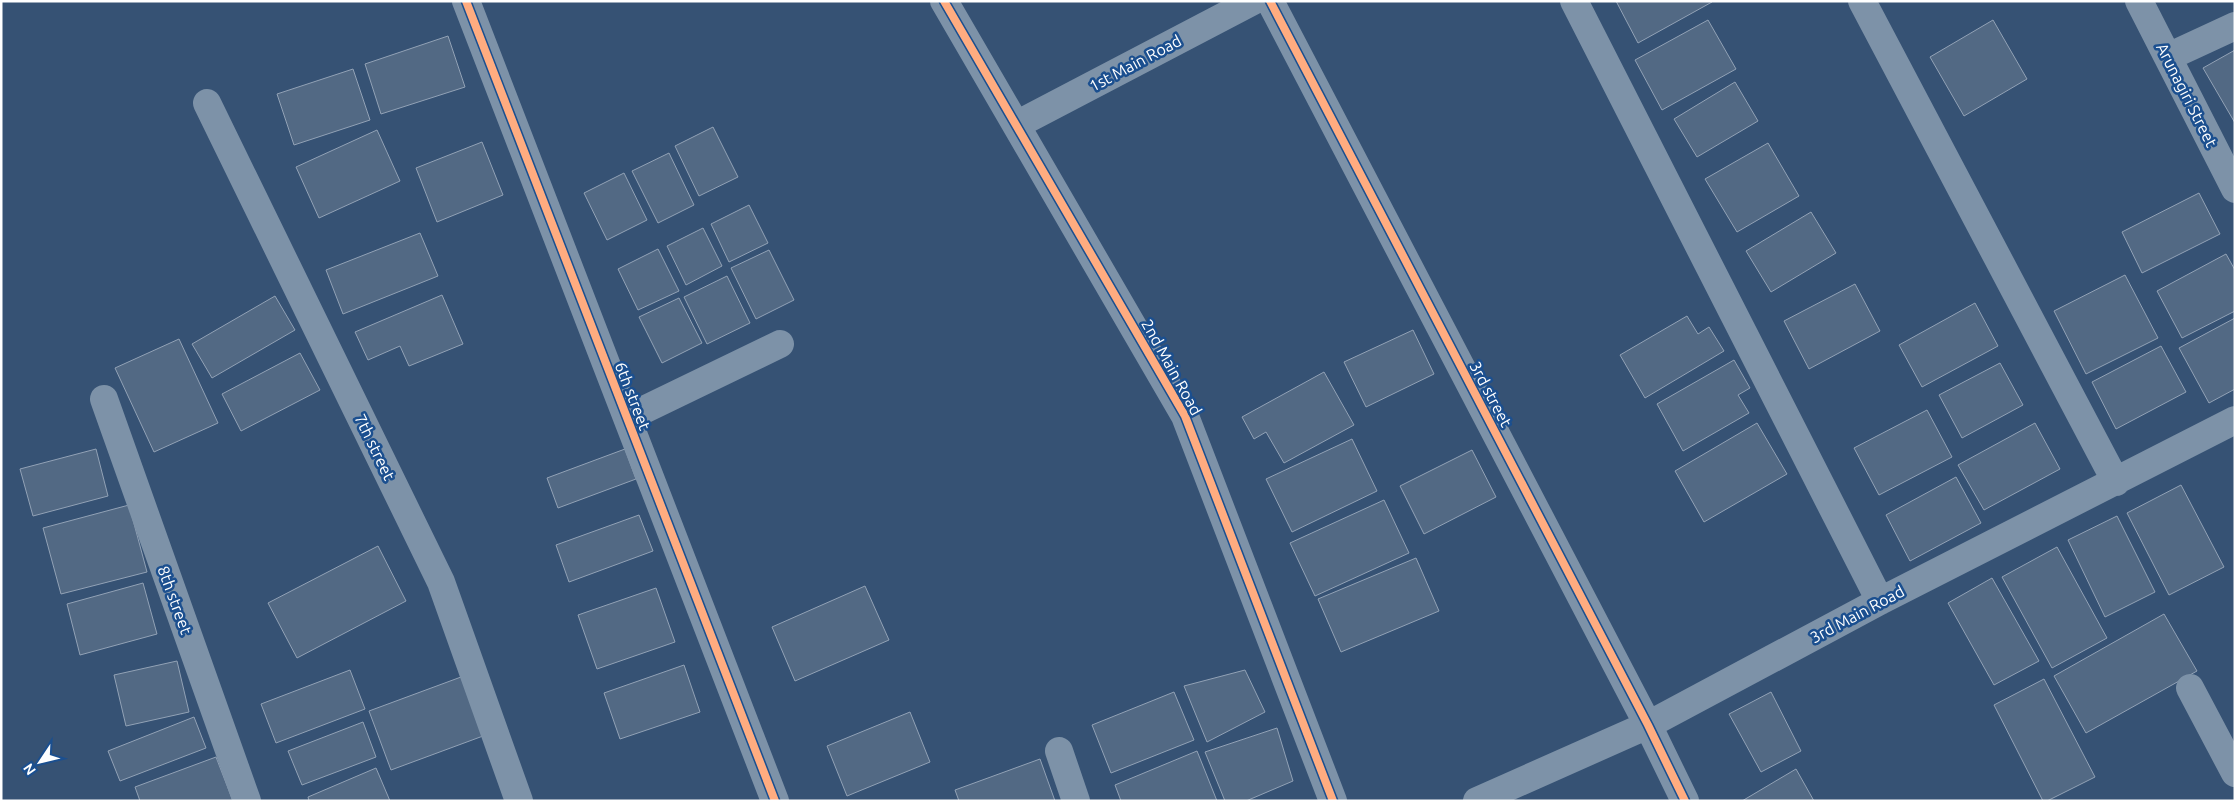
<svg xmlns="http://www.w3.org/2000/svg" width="2236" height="802" font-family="Ubuntu,sans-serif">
<rect width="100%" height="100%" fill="#365274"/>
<path fill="#526984" stroke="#92a2b6" d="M1616 1H1712V2L1638 43Z
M1708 20 1736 69 1662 110 1635 60Z
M1993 20 2027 79 1964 116 1930 57Z
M448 36 465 87 381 114 365 64Z
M2235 50V123L2203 68Z
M353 69 370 120 294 145 277 94Z
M1735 82 1758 121 1697 157 1674 119Z
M713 127 738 177 699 196 675 146Z
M377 130 400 181 319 218 296 167Z
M482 142 503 195 437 222 416 168Z
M1768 143 1799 196 1737 232 1705 179Z
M669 153 694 205 658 223 632 171Z
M624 173 647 220 607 240 584 193Z
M2199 193 2220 234 2142 273 2122 232Z
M749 205 768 243 729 262 711 224Z
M1811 212 1836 253 1771 292 1746 251Z
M703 228 722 266 686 285 667 246Z
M420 233 438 276 343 314 326 270Z
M658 249 679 291 638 310 618 269Z
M769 250 794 300 756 319 731 268Z
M2226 254 2235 270V311L2182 338 2157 291Z
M2125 275 2158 338 2086 374 2054 311Z
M727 276 750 323 707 344 684 297Z
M1855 284 1880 331 1809 369 1784 321Z
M442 295 463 344 409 366 400 346 368 360 355 332Z
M275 296 295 330 212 378 192 344Z
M679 298 702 343 662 363 639 317Z
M1975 303 1998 346 1922 387 1899 345Z
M1687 316 1698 334 1709 327 1724 351 1645 398 1620 355Z
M2235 318V389L2209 403 2179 348Z
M1413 330 1434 374 1366 407 1344 362Z
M179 339 218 423 154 452 115 368Z
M2161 346 2186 392 2116 429 2092 382Z
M300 353 320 390 241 431 222 394Z
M1734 360 1750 388 1738 395 1749 413 1683 451 1657 404Z
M2000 363 2023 405 1962 438 1939 395Z
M1324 372 1354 425 1284 463 1266 432 1254 439 1242 417Z
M1927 410 1952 457 1879 495 1854 448Z
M1757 423 1787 474 1704 522 1675 471Z
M2035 423 2060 469 1984 510 1958 465Z
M1352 439 1377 491 1292 532 1266 479Z
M96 449 108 496 33 516 20 469Z
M625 449 636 479 558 508 547 478Z
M1472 450 1496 497 1424 534 1400 486Z
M1956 477 1981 523 1910 561 1886 515Z
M2181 485 2224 567 2169 595 2127 513Z
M1384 500 1409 553 1315 596 1290 543Z
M129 505 147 572 61 594 43 528Z
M639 515 653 551 569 582 556 545Z
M2117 516 2155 592 2105 617 2068 540Z
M378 546 406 601 297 658 268 603Z
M2057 547 2107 638 2052 668 2002 577Z
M1416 558 1439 611 1341 652 1318 599Z
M1992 578 2039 661 1994 685 1948 603Z
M143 583 157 634 80 655 67 604Z
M865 586 889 640 795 681 772 627Z
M656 588 675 642 597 669 578 615Z
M2164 614 2197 671 2086 733 2054 676Z
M177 661 189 712 126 726 114 675Z
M684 665 700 712 620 739 604 693Z
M350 670 365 709 276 743 261 704Z
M1245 670 1265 712 1207 742 1184 686Z
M461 677 483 736 391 770 369 711Z
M2044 679 2095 777 2047 801H2043L1994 705Z
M1174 692 1194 740 1111 773 1092 725Z
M1771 692 1801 751 1761 772 1729 714Z
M910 712 930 762 847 796 827 746Z
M194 717 206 748 120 781 108 751Z
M363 722 376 757 302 785 288 751Z
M1277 728 1293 781 1246 801H1225L1205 752Z
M1197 751 1217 801H1121L1115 785Z
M216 757 233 801H140L135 787Z
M1040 759 1055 801H959L955 790Z
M376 768 390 801H309L308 797Z
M1796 769 1814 801H1742Z"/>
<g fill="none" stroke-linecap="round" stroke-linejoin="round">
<path stroke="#7d92a8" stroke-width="28" d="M466 1 775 801
M944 1 1185 416 1333 801
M1270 1 1648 725 1685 801
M1574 1 1880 601
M1862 1 2116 482
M2139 1 2235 189
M2168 57 2235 26
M207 103 441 582 519 801
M1016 125 1253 1
M104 399 247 801
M627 418 780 344
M2190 688 2235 773
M1059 751 1076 801
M1477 801 1648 725 1880 601 2235 420"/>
<g stroke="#1b4f8f" stroke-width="11">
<path id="cycleway" d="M466 1 775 801
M944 1 1185 416 1333 801
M1270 1 1648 725 1685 801"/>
</g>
<use href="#cycleway" stroke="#ffac80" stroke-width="8"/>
</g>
<g text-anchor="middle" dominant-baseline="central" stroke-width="5" stroke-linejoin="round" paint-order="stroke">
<g font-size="16" fill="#fff" stroke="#1b4f8f">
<text transform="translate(1135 63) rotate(-28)">1st Main Road</text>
<text transform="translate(2187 95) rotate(63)">Arunagiri Street</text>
<text transform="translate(1172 367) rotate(61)">2nd Main Road</text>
<text transform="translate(1491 394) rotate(62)">3rd street</text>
<text transform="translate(633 396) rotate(69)">6th street</text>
<text transform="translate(375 447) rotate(64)">7th street</text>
<text transform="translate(175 600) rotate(70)">8th street</text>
<text transform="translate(1857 614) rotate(-28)">3rd Main Road</text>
</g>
</g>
<rect width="2236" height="802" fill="none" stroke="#ffffff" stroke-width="5"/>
<g transform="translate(40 762) rotate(235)" stroke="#1b4f8f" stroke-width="4" paint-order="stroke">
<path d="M0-4L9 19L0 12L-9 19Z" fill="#ffffff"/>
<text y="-8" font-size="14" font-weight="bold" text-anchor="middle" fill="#ffffff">N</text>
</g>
</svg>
